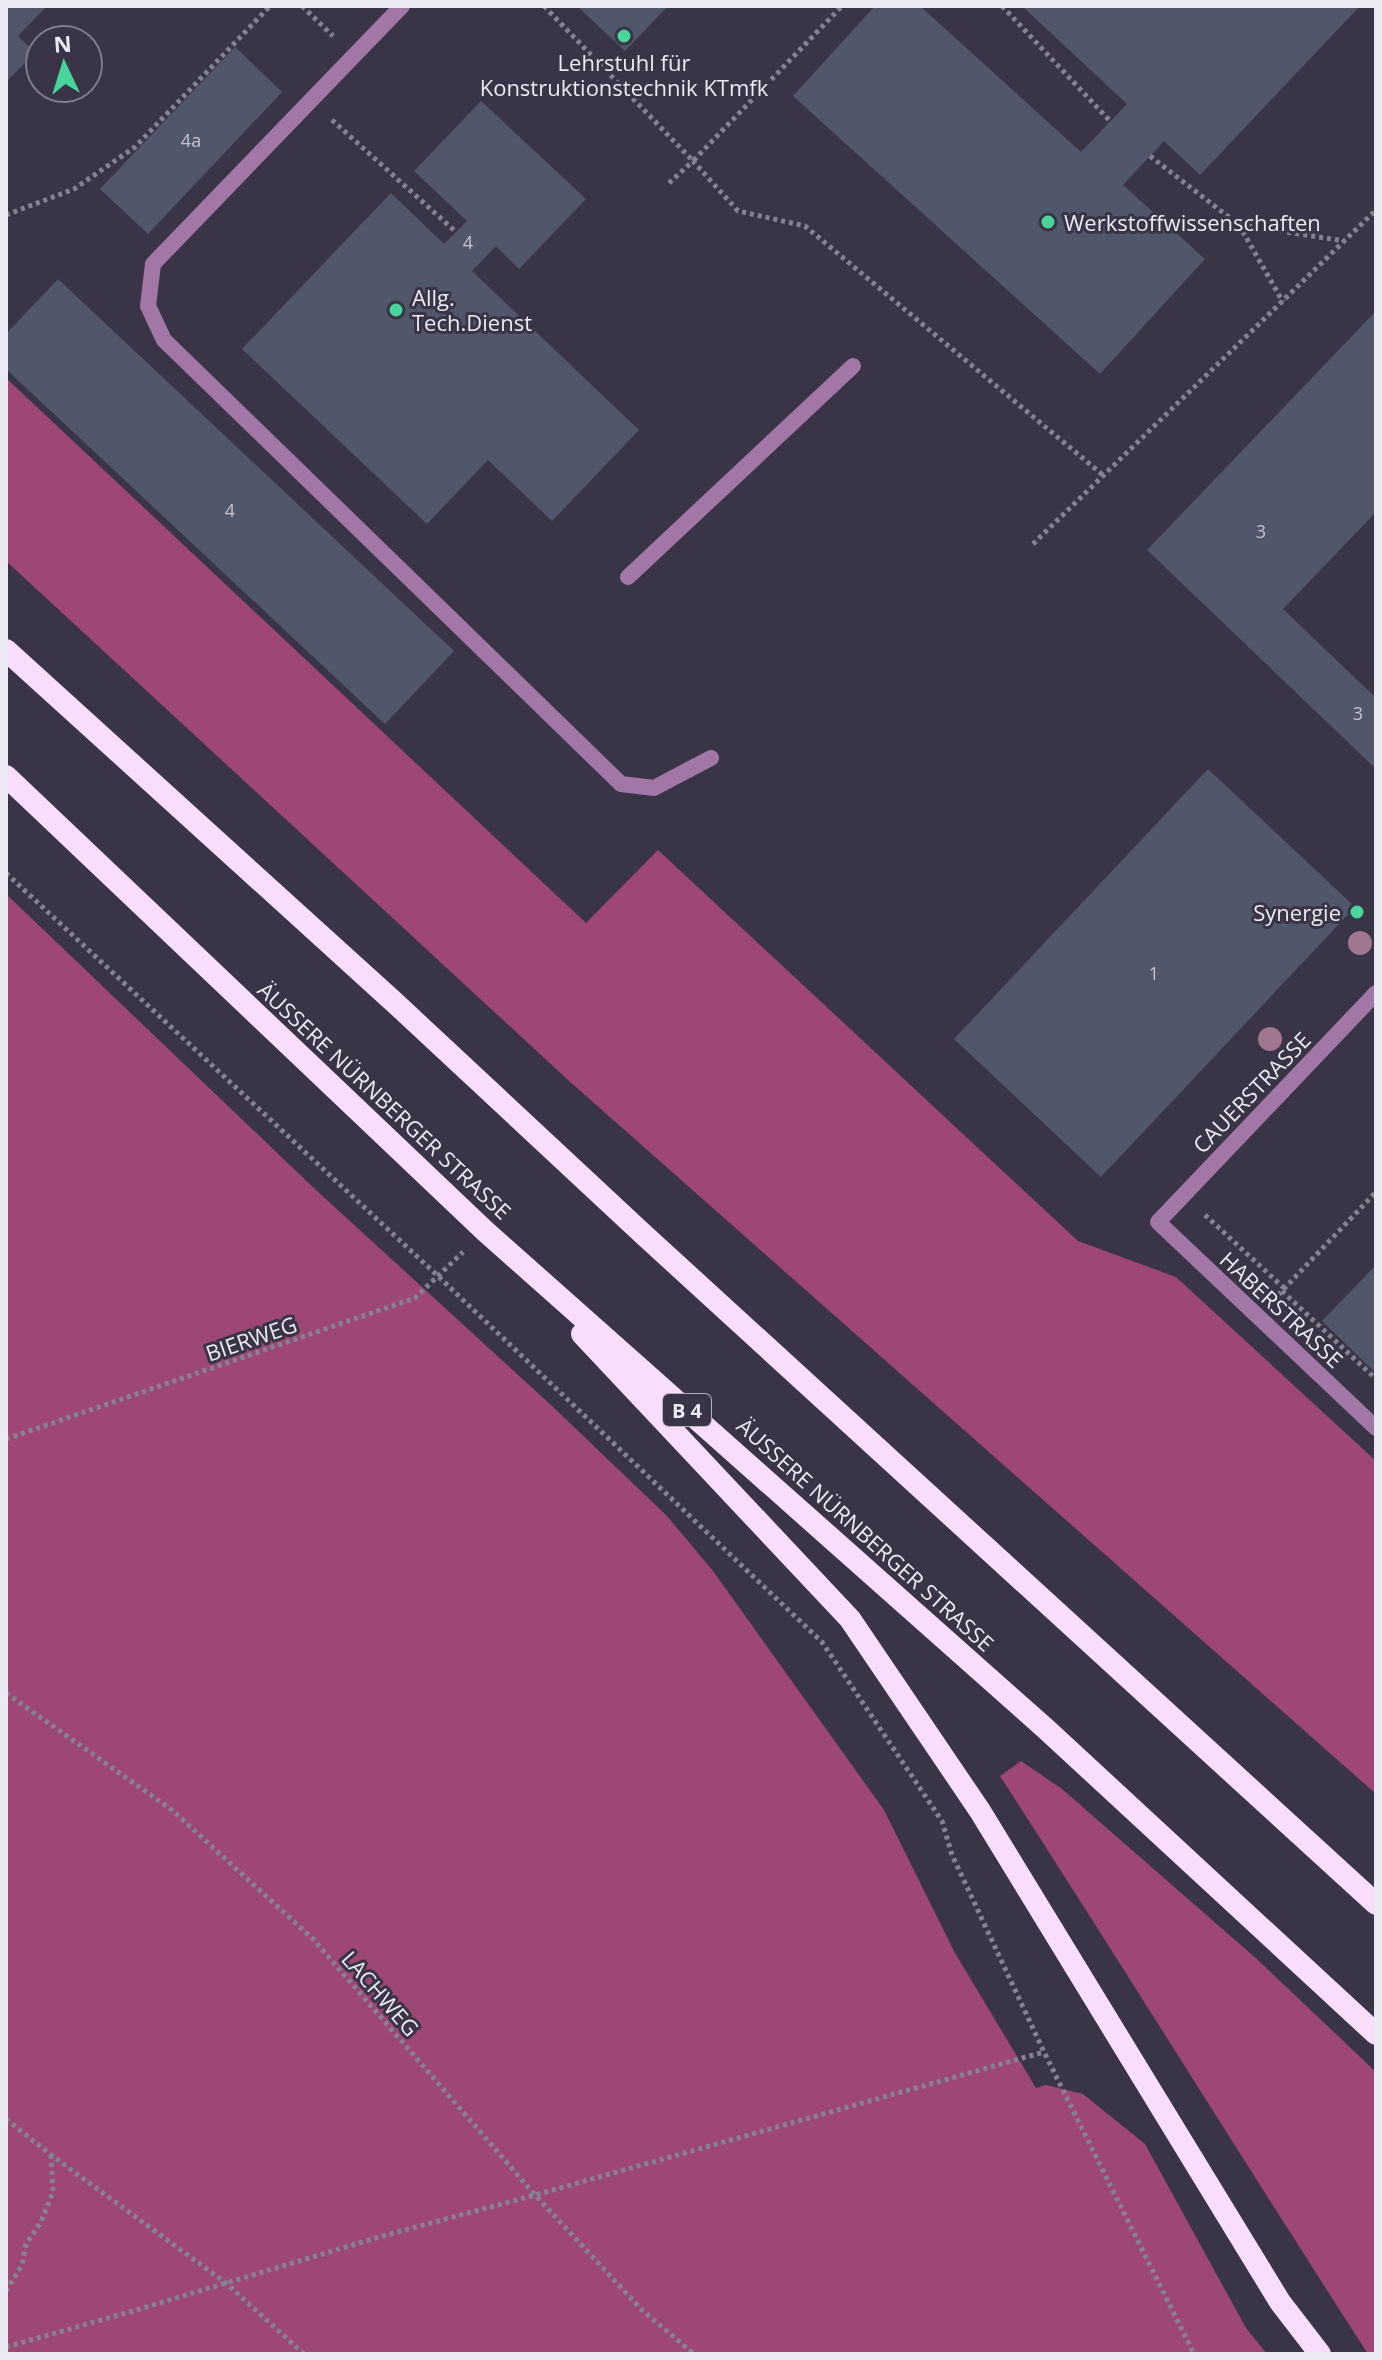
<svg xmlns="http://www.w3.org/2000/svg" width="1382" height="2360" font-family="'Open Sans',sans-serif">
<rect width="100%" height="100%" fill="#393446"/>
<path fill="#9e4774" d="M6 378 586 923 658 850 1078 1241 1176 1277 1376 1461V1794L568 1080 6 561Z
M6 894 316 1190 551 1405 667 1516 713 1571 884 1810 955 1953 1036 2088 1046 2085 1083 2094 1145 2144 1246 2328 1267 2354H6Z
M1021 1761 1062 1789 1258 1960 1376 2072V2354H1368C1244 2162 1124 1968 1000 1776Z"/>
<path fill="#51576a" d="M6 6H47L18 36 35 53 6 82Z
M577 6H668L625 51Z
M875 6H920L1081 152 1127 104 1022 6H1360L1200 175 1164 141 1123 185 1205 259 1100 374 793 96Z
M235 47 282 92 148 234 100 189Z
M481 101 586 199 519 269 496 246 472 271 639 430 552 521 488 460 427 524 242 349 391 193 444 244 467 221 414 171Z
M58 279 454 651 385 724 6 369V334Z
M1376 311V512L1283 609 1376 698V769L1147 550Z
M1208 769 1355 907 1101 1177 954 1039Z
M1376 1265V1373L1322 1321Z"/>
<g fill="none" stroke-linecap="round" stroke-linejoin="round">
<path stroke="#858291" stroke-width="5" stroke-dasharray="4 4" stroke-linecap="butt" d="M302 6 333 36
M544 6 693 161 842 6
M1002 6 1110 121
M332 120 456 232
M1150 156 1239 225 1283 302
M669 183 693 161 738 211 805 226 1104 476
M6 215 74 189 135 147 270 6
M1240 225 1345 241
M1033 544 1376 210
M6 873 439 1277 822 1642 942 1821 952 1855 1044 2052 1194 2354
M1205 1215 1284 1288
M1282 1291 1376 1379
M1278 1295 1376 1192
M6 1439 415 1298 463 1252
M6 1693 172 1810 313 1939 535 2195 641 2309 694 2354
M6 2119 51 2155 226 2283 304 2354
M6 2291 22 2265 26 2244 41 2222 53 2192 51 2156
M6 2347 133 2311 379 2237 535 2195 1044 2052"/>
<path stroke="#a277a6" stroke-width="16" d="M402 6 153 264 148 306 164 340 621 784 654 788 711 758
M628 577 853 366"/>
<path stroke="#a277a6" stroke-width="16" d="M1376 993 1158 1222 1376 1428"/>
<path stroke="#f9defc" stroke-width="22" d="M6 650 394 1002 643 1234 1376 1904
M6 776 485 1231 1046 1729 1376 2034
M582 1334 850 1619 980 1811 1280 2302 1320 2354"/>
</g>
<g fill="#a07690">
<circle cx="1360" cy="943" r="12"/>
<circle cx="1270" cy="1039" r="12"/>
</g>
<g fill="#49d49c" stroke="#393446" stroke-width="3">
<circle cx="624" cy="36" r="8"/>
<circle cx="1048" cy="222" r="8"/>
<circle cx="396" cy="310" r="8"/>
<circle cx="1357" cy="912" r="8"/>
</g>
<g text-anchor="middle" dominant-baseline="central" stroke-width="6" stroke-linejoin="round" paint-order="stroke">
<g font-size="18" fill="#c4c4d2">
<text x="191" y="140">4a</text>
<text x="468" y="242">4</text>
<text x="230" y="510">4</text>
<text x="1261" y="531">3</text>
<text x="1358" y="713">3</text>
<text x="1154" y="973">1</text>
</g>
<rect fill="#393446" stroke="#b6b3c0" stroke-width="2" x="663" y="1394" width="48" height="32" rx="6"/>
<g font-size="20" font-weight="bold" fill="#ebe9f4">
<text x="687" y="1410">B 4</text>
</g>
<g font-size="22" fill="#ebe9f4" stroke="#393446" text-anchor="start">
<text x="624" y="62" text-anchor="middle">Lehrstuhl für<tspan x="624" dy="25">Konstruktionstechnik KTmfk</tspan></text>
<text x="1064" y="222">Werkstoffwissenschaften</text>
<text x="412" y="297">Allg.<tspan x="412" dy="25">Tech.Dienst</tspan></text>
<text x="1341" y="912" text-anchor="end">Synergie</text>
</g>
<g font-size="22" fill="#ebe9f4" stroke="#393446">
<text transform="translate(1251 1092) rotate(-46)">CAUERSTRASSE</text>
<text transform="translate(385 1100) rotate(43)">ÄUSSERE NÜRNBERGER STRASSE</text>
<text transform="translate(1282 1309) rotate(43)">HABERSTRASSE</text>
<text transform="translate(251 1338) rotate(-19)">BIERWEG</text>
<text transform="translate(866 1534) rotate(42)">ÄUSSERE NÜRNBERGER STRASSE</text>
<text transform="translate(381 1993) rotate(49)">LACHWEG</text>
</g>
</g>
<rect width="1382" height="2360" fill="none" stroke="#ebe9f4" stroke-width="16"/>
<g transform="translate(64 64) rotate(356)"><circle r="38" fill="#393446" stroke="#807c8c" stroke-width="2"/>
<path d="M0-6L14 30L0 20L-14 30Z" fill="#49d49c"/>
<text y="-12" font-size="22" font-weight="bold" text-anchor="middle" fill="#ebe9f4">N</text>
</g>
</svg>
